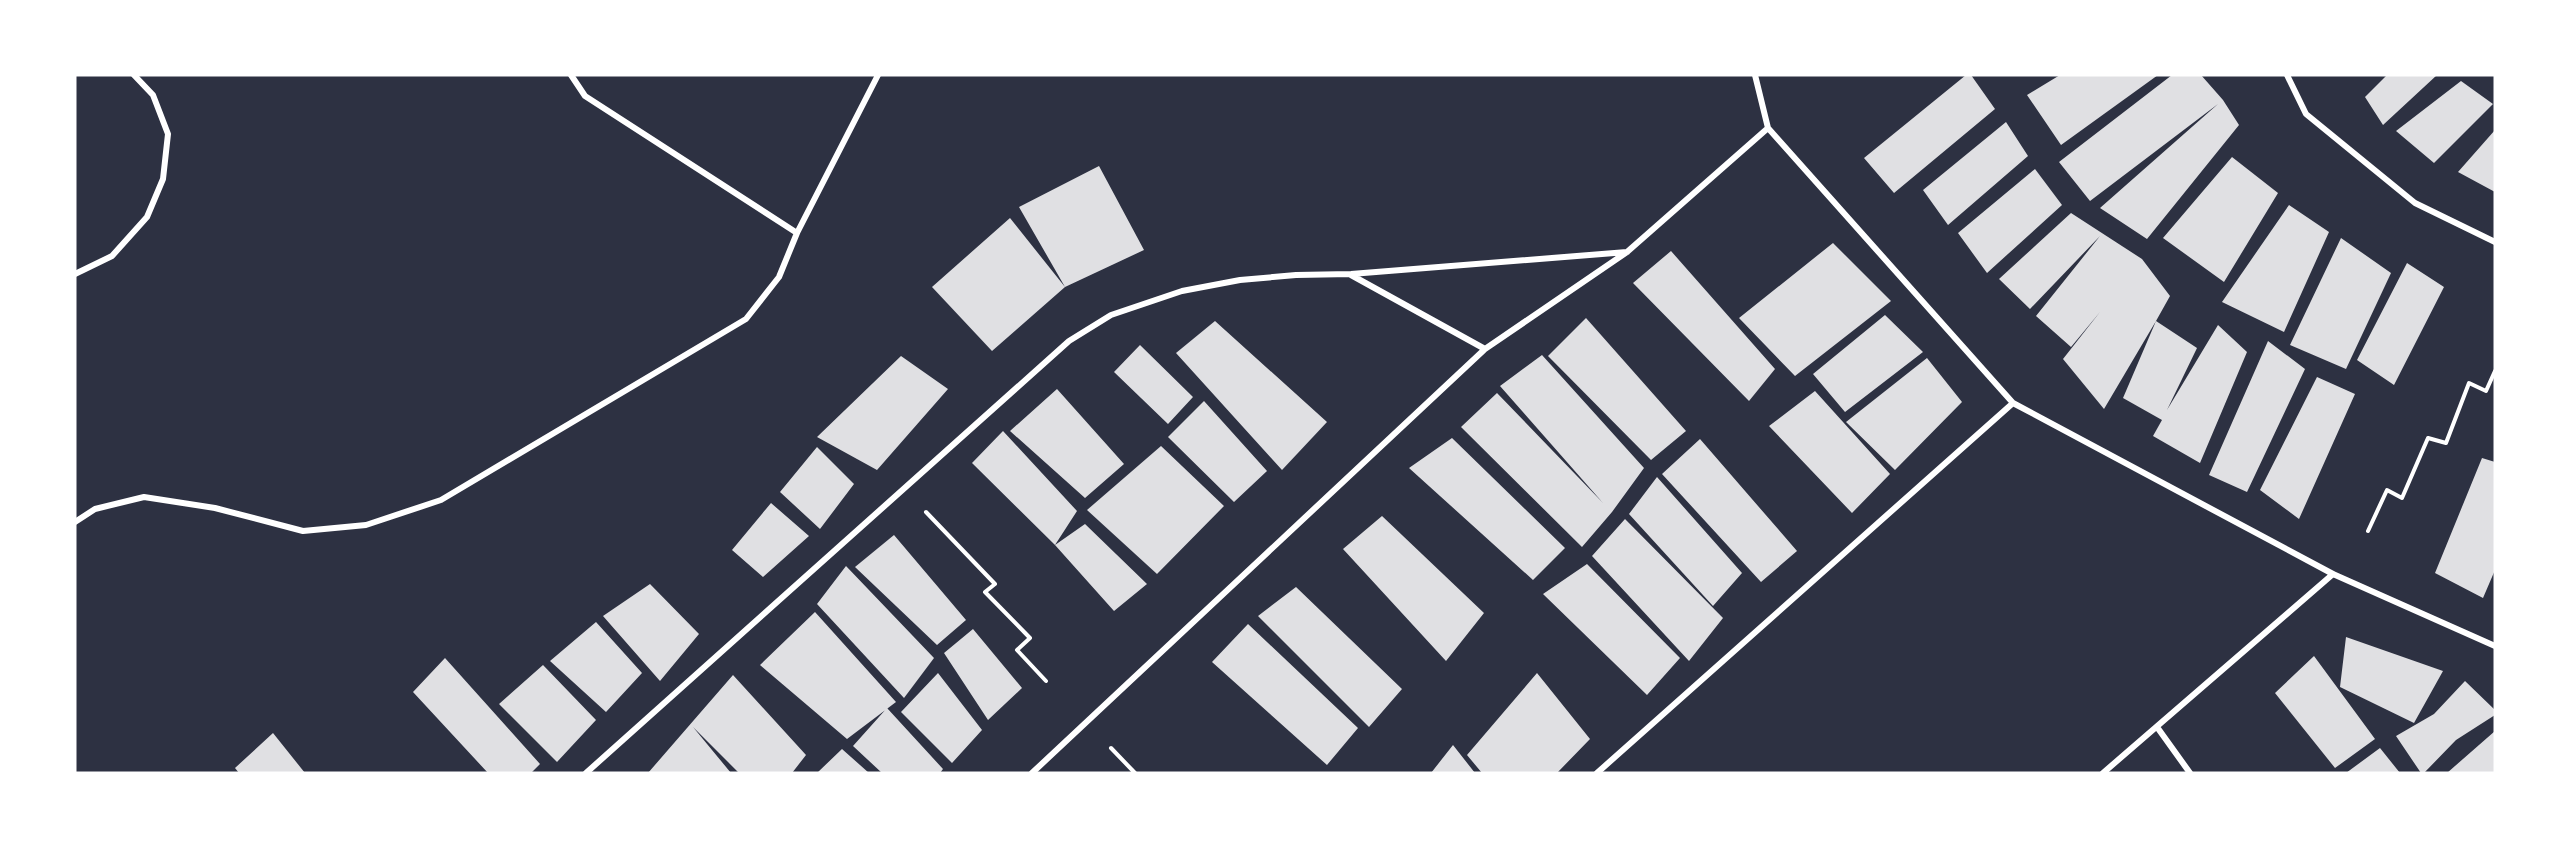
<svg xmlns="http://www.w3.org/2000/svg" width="2570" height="848" font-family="Commissioner,sans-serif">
<rect width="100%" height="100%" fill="#2d3142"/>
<path fill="#e0e0e3" d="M1966 75H1971L1995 109 1894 193 1864 158Z
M2060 75H2158L2061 145 2027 95Z
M2172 75H2201L2223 100 2239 125 2147 239 2100 208 2218 104 2090 201 2059 162Z
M2387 75H2437L2383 125 2365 97Z
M2461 81 2493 104 2434 163 2396 131Z
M2006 122 2028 156 1948 225 1923 190Z
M2495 130V192L2458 172Z
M2232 157 2278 193 2224 282 2163 238Z
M1099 166 1144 250 1065 287 1019 207Z
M2035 169 2062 205 1987 273 1958 233Z
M2289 205 2329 232 2284 332 2222 302Z
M2071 213 2142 259 2170 296 2156 321 2197 348 2167 410 2218 325 2247 352 2200 463 2153 436 2162 420 2123 398 2156 321 2104 409 2063 359 2100 312 2071 347 2036 316 2100 236 2030 309 1999 279Z
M1010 218 1065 287 992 351 932 287Z
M2341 238 2391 273 2346 369 2290 345Z
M1833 243 1891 301 1795 376 1739 318Z
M1671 251 1775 369 1749 401 1633 283Z
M2407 263 2444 287 2394 385 2357 360Z
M1885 315 1923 352 1845 412 1813 374Z
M1586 318 1686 431 1651 460 1548 356Z
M1215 321 1327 422 1282 470 1176 353Z
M2268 341 2305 369 2247 492 2209 475Z
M1140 345 1193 397 1168 424 1114 372Z
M1542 355 1644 468 1612 512 1582 547 1461 427 1497 393 1603 503 1500 386Z
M901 356 948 389 877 470 817 437Z
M1927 358 1962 402 1895 470 1846 422Z
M2317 377 2355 394 2299 519 2260 490Z
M1057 389 1124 464 1085 498 1010 431Z
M1815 391 1890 474 1852 513 1769 426Z
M1204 401 1267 471 1234 502 1168 437Z
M1003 431 1077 511 1055 545 972 463Z
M1452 438 1565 548 1533 580 1409 468Z
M1700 439 1797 551 1761 582 1662 474Z
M1161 446 1224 506 1157 574 1087 510Z
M817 447 854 484 820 529 780 492Z
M2482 458 2495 462V570L2483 598 2435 573Z
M1657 477 1742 573 1713 606 1629 514Z
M771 503 809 536 763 577 732 550Z
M1382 516 1484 613 1446 661 1343 549Z
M1625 519 1723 618 1689 661 1592 556Z
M1085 524 1147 584 1114 611 1055 545Z
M894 535 966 620 937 645 855 567Z
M1587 564 1680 658 1647 695 1543 594Z
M846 566 934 658 904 698 817 604Z
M650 584 699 634 660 681 603 616Z
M1296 587 1402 689 1369 727 1258 616Z
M815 612 896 702 847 739 760 665Z
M596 622 642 673 606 712 550 661Z
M1248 624 1358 728 1327 765 1212 662Z
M973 629 1022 688 988 720 944 653Z
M2346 637 2443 671 2414 723 2340 687Z
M2314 656 2375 739 2335 768 2275 693Z
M445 658 540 764 531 773H488L413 692Z
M543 665 596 720 557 762 499 704Z
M938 673 982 730 952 763 901 712Z
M1537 673 1590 739 1557 773H1482L1467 755Z
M733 675 806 755 792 773H739L693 727 731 773H648Z
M2465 681 2495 710V715L2456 740 2424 773H2421L2396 736 2434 714Z
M887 708 943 769 940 773H882L853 746Z
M2495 731V773H2447Z
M273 733 305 773H239L235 768Z
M1453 745 1475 773H1431Z
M2380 748 2400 773H2346Z
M842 749 869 773H817Z"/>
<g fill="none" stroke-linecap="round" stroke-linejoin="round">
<path stroke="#fff" stroke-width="4" d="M926 512 995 584 985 592 1030 638 1017 650 1046 681
M2368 531 2387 490 2402 498 2428 438 2446 443 2469 383 2486 391 2495 371
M1111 748 1135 773"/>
<path stroke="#fff" stroke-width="6" d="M571 75 585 96 797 233
M1755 75 1768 128 2013 403 2333 574 2495 646
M2287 75 2306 114 2415 203 2495 242
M75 274 112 256 147 217 163 179 168 134 153 95 134 75
M1351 275 1485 349
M75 522 95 509 144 497 215 508 303 531 366 525 441 500 746 319 779 277 797 233 878 75
M2157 727 2190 773
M586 773 1069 341 1111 315 1182 291 1240 280 1296 275 1351 274 1627 252
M1032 773 1485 349 1627 252 1768 128
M1597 773 2013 403
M2103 773 2333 574"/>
</g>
<rect width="2570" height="848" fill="none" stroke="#ffffff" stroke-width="153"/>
</svg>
